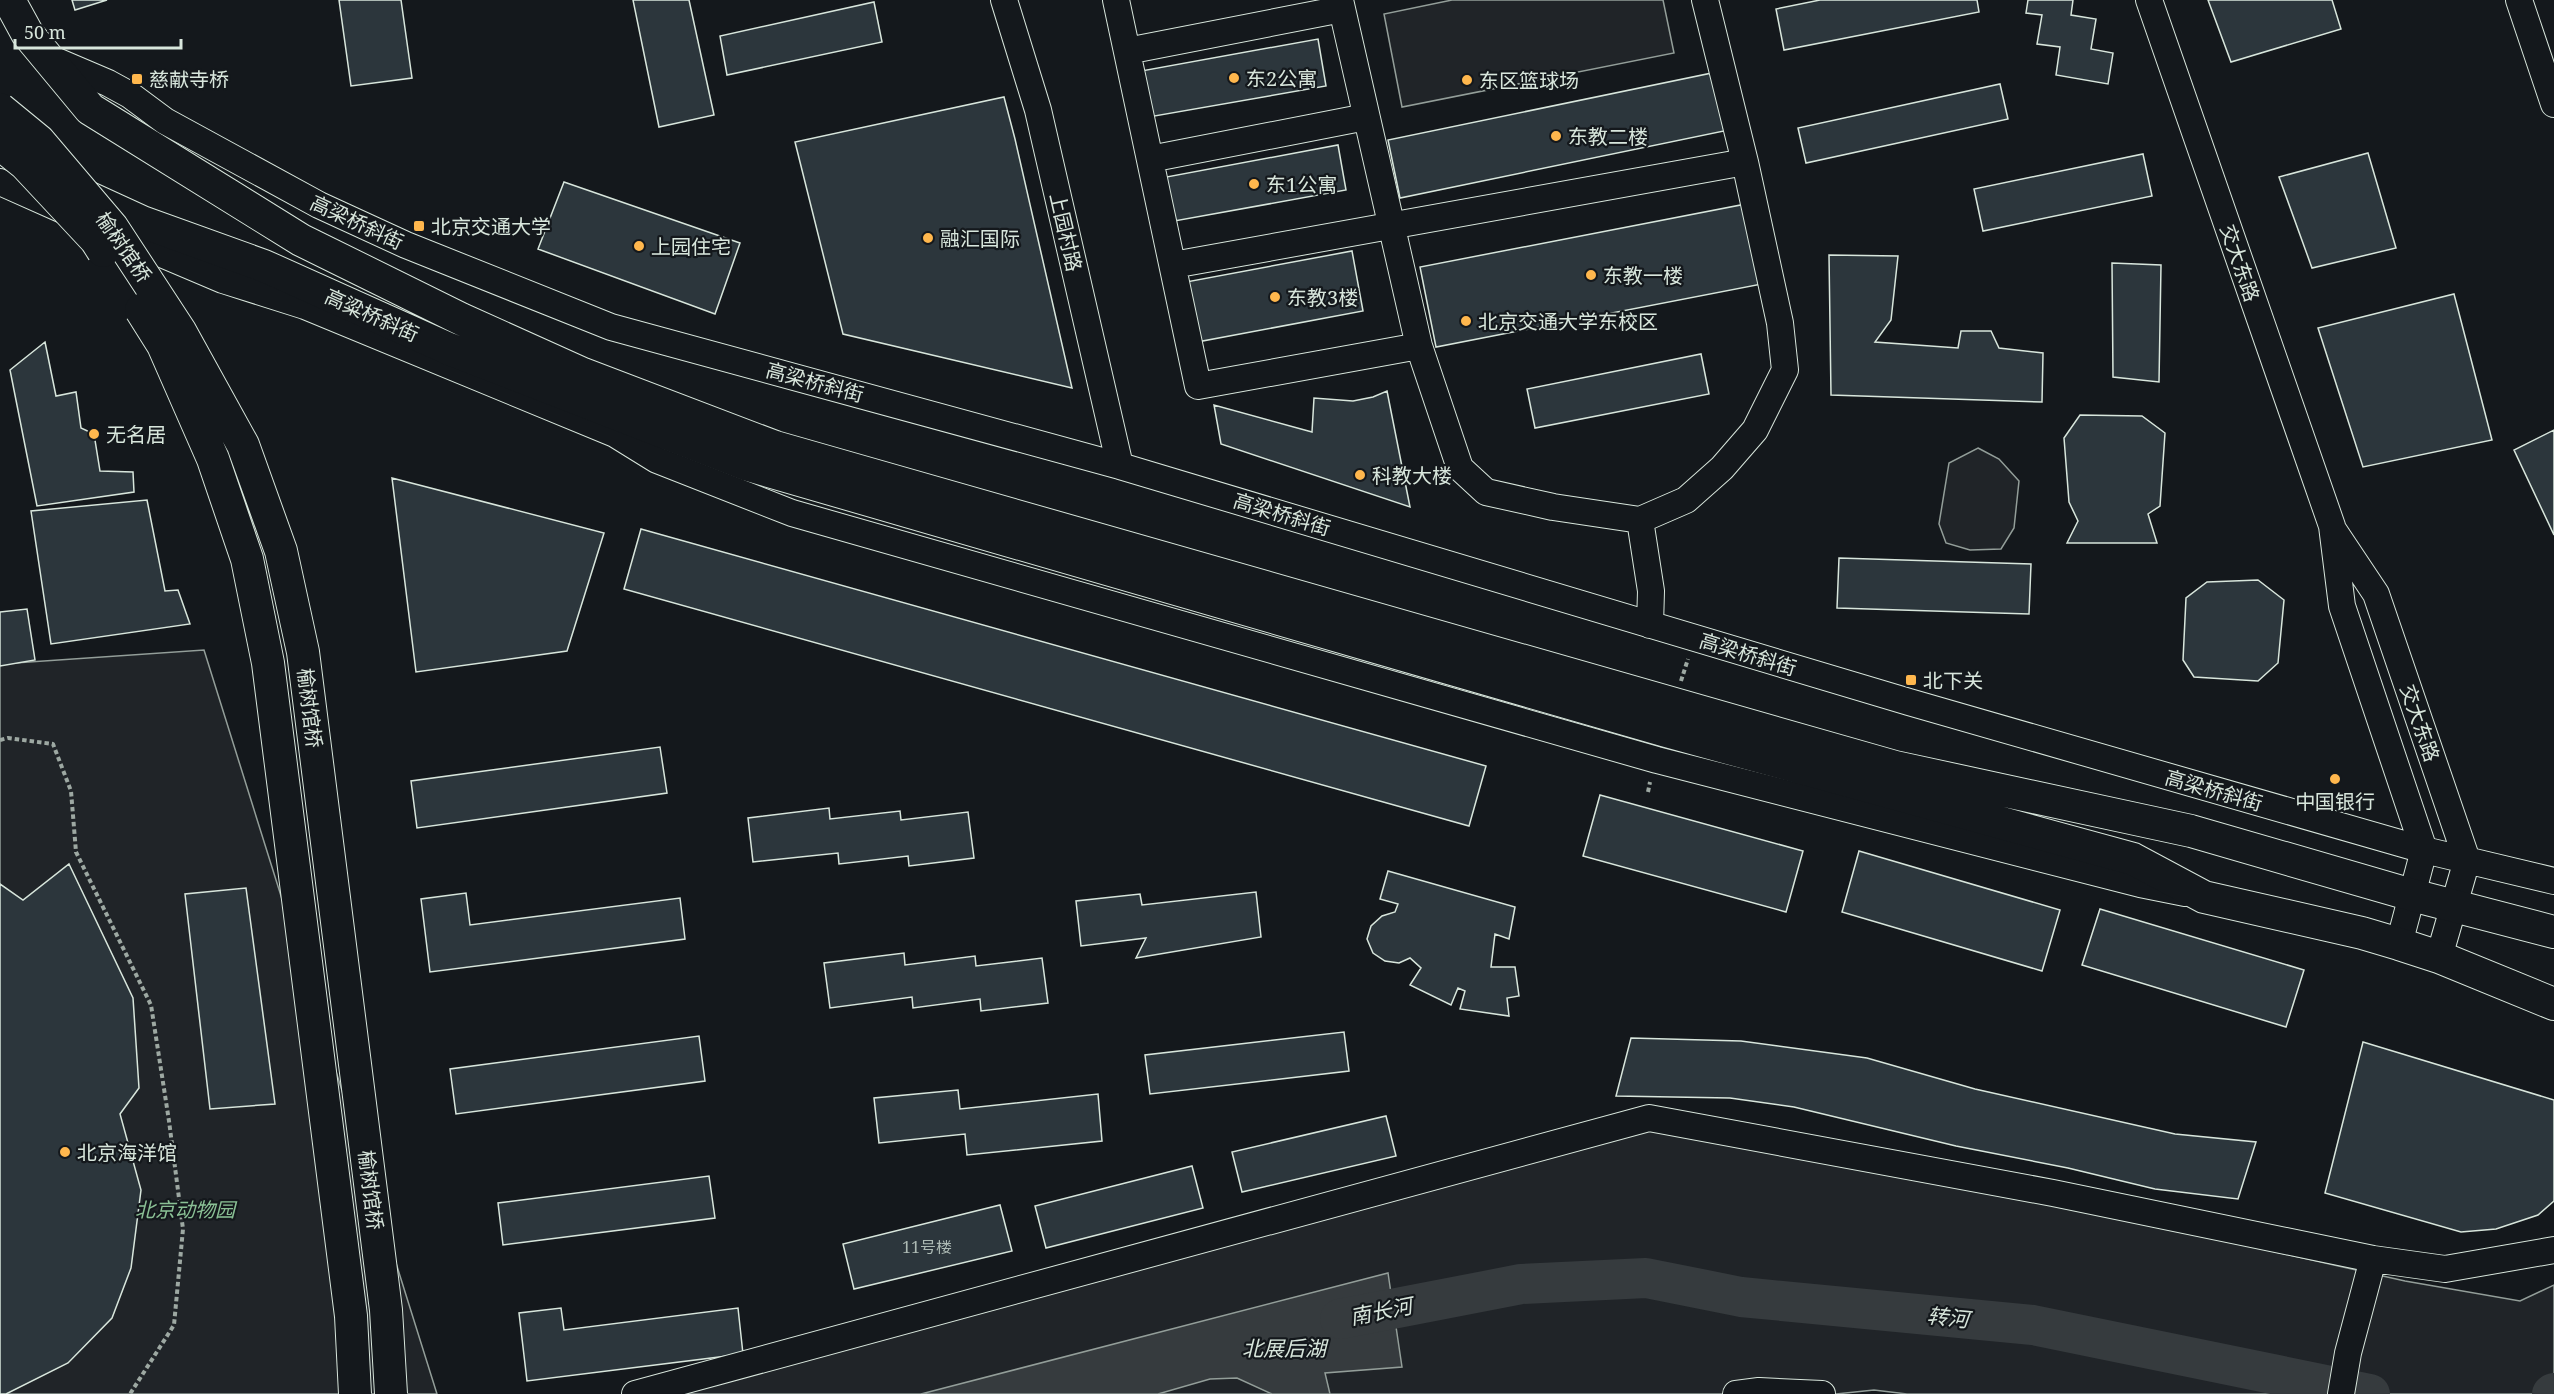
<svg xmlns="http://www.w3.org/2000/svg" width="2554" height="1394" font-family="'Noto Serif','Noto Sans SC',serif">
<rect width="100%" height="100%" fill="#14181c"/>
<path fill="#202428" stroke="#939e99" stroke-width="1.5" d="M1452 0H1663L1674 53 1402 107 1384 14Z
M1978 448 1999 459 2019 481 2014 528 2001 549 1970 550 1946 543 1939 524 1949 463Z
M204 650 437 1394H0V664Z
M1649 1121 1868 1160 2405 1281 2520 1301 2554 1285V1394H1907L1874 1390 1836 1394H667Z"/>
<path fill="#363b3e" stroke="#939e99" stroke-width="1.5" d="M1388 1273 1402 1367 1325 1373 1330 1394H1272L1237 1378 1210 1379 1158 1394H921Z"/>
<g fill="none" stroke-linecap="round" stroke-linejoin="round">
<path stroke="#363b3e" stroke-width="40" d="M1340 1319 1521 1284 1646 1278 1741 1297 2033 1325 2370 1394
M2552 1394 2554 1393"/>
</g>
<path fill="#2c363c" stroke="#d8e6dc" stroke-width="1.5" d="M72 0H107L75 10Z
M339 0H401L412 78 351 86Z
M633 0H689L714 115 659 127Z
M1820 0H1977L1979 12 1784 50 1776 9Z
M2028 0H2073L2071 15 2096 19 2091 49 2113 53 2108 84 2056 75 2060 47 2037 44 2042 15 2026 13Z
M2208 0H2332L2341 29 2231 62Z
M874 2 882 42 727 75 720 36Z
M1318 39 1326 86 1149 117 1141 71Z
M1712 73 1724 131 1400 198 1388 140Z
M2000 84 2008 119 1806 163 1798 128Z
M1004 97 1015 139 1072 388 843 334 795 142Z
M1338 145 1346 190 1169 222 1161 178Z
M2368 153 2396 248 2312 268 2279 177Z
M2143 154 2152 196 1983 231 1974 189Z
M564 182 740 243 715 314 538 249Z
M1746 204 1762 284 1436 347 1420 267Z
M1352 251 1363 311 1197 342 1186 282Z
M1829 255 1898 256 1891 320 1875 342 1958 348 1961 331H1991L1999 348 2043 353 2042 402 1831 395Z
M2112 263 2161 265 2159 382 2113 377Z
M2454 294 2492 440 2363 467 2318 328Z
M45 342 56 396 76 392 81 428 94 434 100 471 133 472 134 492 37 506 10 370Z
M1701 354 1709 394 1535 428 1527 389Z
M1387 391 1410 507 1221 444 1214 405 1312 432 1314 398 1353 401 1373 397Z
M2080 415 2142 416 2165 433 2160 506 2148 514 2157 543H2067L2078 521 2069 502 2064 438Z
M2554 430V535L2514 450Z
M392 478 604 533 567 651 416 672Z
M147 500 165 591 178 590 190 624 51 644 31 511Z
M641 529 1486 766 1469 826 624 589Z
M1839 558 2031 564 2029 614 1837 608Z
M2258 580 2284 600 2278 663 2258 681 2194 677 2183 660 2186 598 2207 582Z
M27 609 35 660 0 666V612Z
M660 747 667 793 417 828 411 781Z
M1600 795 1803 851 1786 912 1583 856Z
M829 808 830 819 900 811 901 820 968 812 974 858 909 866 908 856 839 864 838 853 753 862 748 818Z
M1859 851 2060 910 2042 971 1842 912Z
M69 864 133 998 139 1088 120 1114 141 1190 131 1268 112 1318 68 1363 6 1394H0V884L23 900Z
M1388 871 1515 907 1509 939 1495 934 1491 967H1515L1519 996 1507 998 1509 1016 1460 1009 1465 991 1458 988 1451 1005 1410 985 1421 968 1410 958 1399 963 1385 961 1373 953 1367 939 1371 926 1382 916 1395 912 1398 904 1380 899Z
M246 888 275 1104 210 1109 185 894Z
M1256 892 1261 937 1136 958 1146 938 1081 946 1076 901 1140 894 1142 905Z
M466 893 470 925 680 898 685 939 430 972 421 899Z
M2100 909 2304 970 2286 1027 2082 965Z
M904 953 905 965 975 956 976 966 1042 958 1048 1003 981 1011 980 999 913 1008 912 997 830 1008 824 963Z
M1344 1032 1349 1071 1150 1094 1145 1055Z
M699 1036 705 1081 456 1114 450 1069Z
M1631 1038 1741 1041 1867 1058 1975 1089 2175 1134 2256 1142 2238 1199 2155 1189 2068 1168 1956 1146 1794 1107 1730 1098 1616 1096Z
M2363 1042 2554 1100V1201L2538 1215 2496 1229 2461 1232 2325 1193Z
M958 1090 960 1109 1098 1094 1102 1141 967 1155 965 1134 879 1143 874 1098Z
M1386 1116 1396 1156 1242 1192 1232 1152Z
M1192 1166 1203 1208 1046 1248 1035 1206Z
M709 1176 715 1218 503 1245 498 1203Z
M1000 1205 1012 1251 854 1289 843 1244Z
M561 1308 564 1330 738 1308 743 1354 527 1381 519 1313Z"/>
<g fill="none" stroke-linecap="round" stroke-linejoin="round">
<g stroke="#d8e6dc" stroke-width="28">
<path id="minor" d="M1004 0 1038 110 1120 466
M1116 0 1198 386 1419 346
M1340 0 1419 346 1460 468 1486 492 1553 507 1640 520 1686 500 1722 468 1755 430 1785 370 1780 323 1745 162 1705 0
M2149 0 2332 526 2342 606 2424 850
M2519 0 2554 104
M1127 51 1342 9
M47 57 108 83 130 95 165 121 319 205 406 245 611 327 1120 466 1909 702 2424 850 2554 881
M1150 159 1366 117
M0 182 65 211
M112 233 223 280 305 306 615 434 657 460 792 513 1657 760 2140 884 2185 893
M1173 265 1745 162
M1640 520 1651 591 1650 625
M2334 531 2376 594 2467 860
M2399 944 2424 850
M2439 957 2467 860
M635 1394 1649 1118 2053 1193 2373 1259 2445 1269 2554 1250
M1736 1394 1759 1391 1822 1394
M2341 1394 2348 1353 2373 1259"/>
</g>
<g stroke="#d8e6dc" stroke-width="34">
<path id="major" d="M9 0 27 33 90 109 301 240 461 319 583 374 775 447 1895 767 2191 831 2412 895 2554 932
M83 195 142 222 264 266 449 349 748 465 1666 731 2133 859 2204 897 2362 933 2399 944 2439 957 2554 1004"/>
</g>
<path stroke="#9da8a2" stroke-width="4" stroke-dasharray="4.5 3" stroke-linecap="butt" d="M1681 681 1688 659
M0 740 8 738 53 744 71 791 76 852 151 1005 169 1121 183 1229 174 1325 130 1394
M1648 792 1650 782"/>
<use href="#minor" stroke="#14181c" stroke-width="26"/>
<use href="#major" stroke="#14181c" stroke-width="32"/>
<g stroke="#d8e6dc" stroke-width="34" stroke-linecap="butt">
<path id="major-bridge" d="M0 109 39 141 112 227 180 331 243 445 281 551 303 652 386 1310 391 1394
M0 144 25 164 96 240 103 251
M141 310 163 345 213 459 247 559 268 663 351 1316 355 1394"/>
</g>
<use href="#major-bridge" stroke="#14181c" stroke-width="32"/>
</g>
<g fill="#ffb74d" stroke="#14181c" stroke-width="2">
<circle cx="1234" cy="78" r="6"/>
<rect x="131" y="73" width="12" height="12" rx="3"/>
<circle cx="1467" cy="80" r="6"/>
<circle cx="1556" cy="136" r="6"/>
<circle cx="1254" cy="184" r="6"/>
<rect x="413" y="220" width="12" height="12" rx="3"/>
<circle cx="928" cy="238" r="6"/>
<circle cx="639" cy="246" r="6"/>
<circle cx="1591" cy="275" r="6"/>
<circle cx="1275" cy="297" r="6"/>
<circle cx="1466" cy="321" r="6"/>
<circle cx="94" cy="434" r="6"/>
<circle cx="1360" cy="475" r="6"/>
<rect x="1905" y="674" width="12" height="12" rx="3"/>
<circle cx="2335" cy="779" r="6"/>
<circle cx="65" cy="1152" r="6"/>
</g>
<g text-anchor="middle" dominant-baseline="central" stroke-width="4.5" stroke-linejoin="round" paint-order="stroke">
<g font-size="16" fill="#adbab4">
<text x="927" y="1247">11号楼</text>
</g>
<g font-size="20" fill="#d8e6dc" stroke="#14181c" text-anchor="start">
<text x="1246" y="78">东2公寓</text>
<text x="149" y="79">慈献寺桥</text>
<text x="1479" y="80">东区篮球场</text>
<text x="1568" y="136">东教二楼</text>
<text x="1266" y="184">东1公寓</text>
<text x="431" y="226">北京交通大学</text>
<text x="940" y="238">融汇国际</text>
<text x="651" y="246">上园住宅</text>
<text x="1603" y="275">东教一楼</text>
<text x="1287" y="297">东教3楼</text>
<text x="1478" y="321">北京交通大学东校区</text>
<text x="106" y="434">无名居</text>
<text x="1372" y="475">科教大楼</text>
<text x="1923" y="680">北下关</text>
<text x="2335" y="801" text-anchor="middle">中国银行</text>
<text x="77" y="1152">北京海洋馆</text>
</g>
<g font-size="20" fill="#d8e6dc" stroke="#14181c">
<text transform="translate(357 222) rotate(25)">高梁桥斜街</text>
<text transform="translate(1066 232) rotate(77)">上园村路</text>
<text transform="translate(124 247) rotate(55)">榆树馆桥</text>
<text transform="translate(2240 263) rotate(71)">交大东路</text>
<text transform="translate(372 315) rotate(24)">高粱桥斜街</text>
<text transform="translate(815 382) rotate(15)">高梁桥斜街</text>
<text transform="translate(1282 514) rotate(17)">高梁桥斜街</text>
<text transform="translate(1748 654) rotate(17)">高梁桥斜街</text>
<text transform="translate(310 708) rotate(83)">榆树馆桥</text>
<text transform="translate(2420 723) rotate(71)">交大东路</text>
<text transform="translate(2214 790) rotate(16)">高梁桥斜街</text>
<text transform="translate(371 1190) rotate(83)">榆树馆桥</text>
</g>
<g font-size="20" font-style="italic" fill="#8ac095" stroke="#14181c">
<text x="185" y="1209">北京动物园</text>
</g>
<g font-size="21" font-style="italic" fill="#d8e6dc" stroke="#14181c">
<text transform="translate(1381 1311) rotate(-11)">南长河</text>
<text transform="translate(1948 1317) rotate(6)">转河</text>
<text x="1284" y="1348">北展后湖</text>
</g>
</g>
<path d="M15 39v9h166v-9" fill="none" stroke="#d8e6dc" stroke-width="3"/>
<text x="24" y="39" font-size="18" fill="#d8e6dc" stroke="#14181c" stroke-width="4.5" paint-order="stroke">50 m</text>
</svg>
